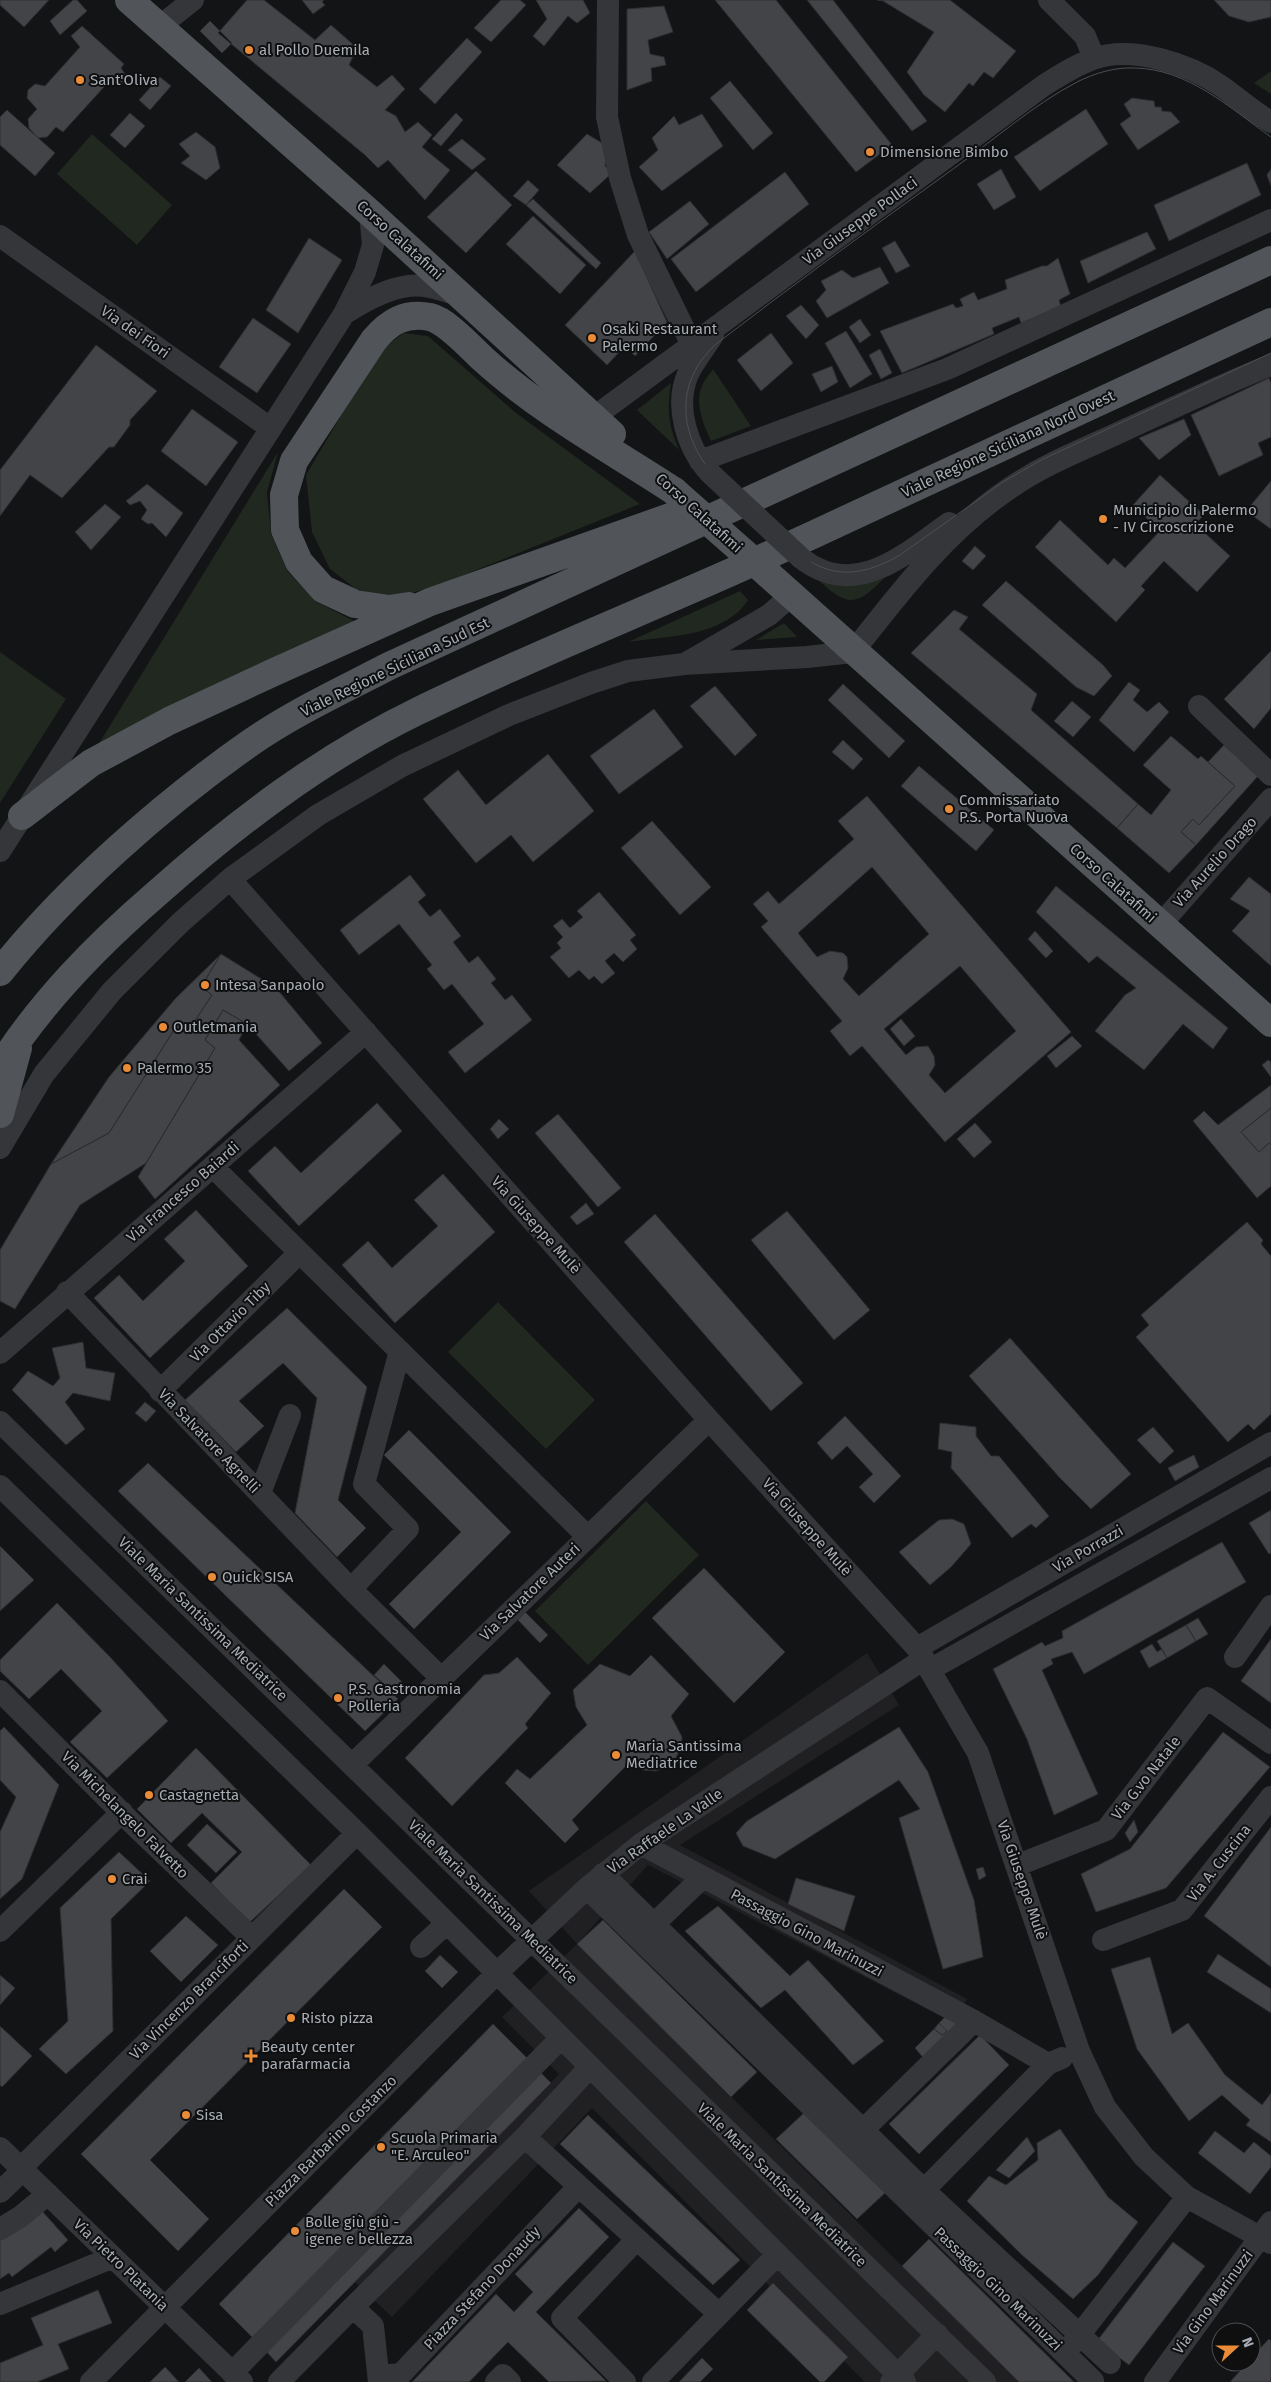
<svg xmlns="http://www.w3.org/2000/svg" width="1271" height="2382" font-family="'Fira Sans',sans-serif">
<rect width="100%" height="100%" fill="#131415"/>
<path fill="#202022" d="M867 1653 899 1705 680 1845 967 1999 954 2023 648 1865 577 1944 1019 2382H865L592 2108 392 2317 355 2282 559 2074 502 2017 577 1944 529 1891Z"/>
<path fill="#202820" d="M1271 71V94L1254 83Z
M92 134 172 205 137 245 57 174Z
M404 333 428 336 516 413 640 504 439 585 390 599 356 589 330 569 312 532 306 475 379 351Z
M713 369 751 426 711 441C704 426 694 403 702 386 704 380 710 374 713 369Z
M671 383C667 410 668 424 679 450L637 410Z
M278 452 267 492 271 534 288 572 317 602 354 621 155 713 95 750Z
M887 575C856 608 848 608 815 577Z
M740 591 748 600C725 637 667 636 628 642Z
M784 623 797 637 756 640Z
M0 652 66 699 0 803Z
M498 1302 595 1400 546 1449 448 1352Z
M646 1501 699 1555 588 1665 535 1611Z"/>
<path fill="#434448" stroke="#2e2e31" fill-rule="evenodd" d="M0 0H49L24 27 0 5Z
M73 0H77L87 11 60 35 50 21Z
M247 0H264L315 40 331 25 357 48 349 65 377 87 392 75 405 89 385 110 396 116 405 132 418 122 432 135 422 147 450 170 425 200 388 160 378 168 365 155 218 33Z
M302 0H324L322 2 325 5 313 14Z
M501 0H520L526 5 491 42 474 28Z
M536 0H583L590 13 577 23 568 16 544 46 533 36 547 19Z
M715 0H776L892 145 856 172Z
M807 0H833L927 121 912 131Z
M877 0H950L1016 51 993 78 984 72 973 86 969 83 945 112 924 95 907 72 934 32 883 1Z
M1214 0H1271V17L1249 22 1229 16Z
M664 6 673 32 648 40 650 54 664 57 666 65 651 68 652 81 627 90V9Z
M210 21 232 43 222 53 200 31Z
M82 26 124 64 121 68 127 77 122 84 113 77 63 132 56 127 47 137 38 138 29 128 28 119 37 109 27 98 28 90 35 84 45 86 80 47 71 36Z
M467 38 482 52 435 104 419 89Z
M160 77 171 86 150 110 139 100Z
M730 81 773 133 753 150 710 98Z
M1132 98 1154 101 1155 107H1161L1162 111 1171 112 1180 122 1138 150 1120 124 1131 116 1124 104Z
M1086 109 1108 144 1040 191 1014 157Z
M7 110 55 153 35 176 0 145V117Z
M130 113 145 126 125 148 110 135Z
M456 113 463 120 441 146 432 139Z
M702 114 723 146 662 191 639 167 658 150 652 138 674 116 679 125Z
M196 132 215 147 220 168 206 180 181 163 190 156 179 144Z
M587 134 602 143 606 158 605 166 612 173 590 193 557 165Z
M462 139 486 159 472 170 448 150Z
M1247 163 1261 195 1169 241 1154 205Z
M1001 169 1016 197 994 210 977 184Z
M1271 169V186L1267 175Z
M476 171 512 205 466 253 427 217Z
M785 172 809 204 696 292 671 259Z
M528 180 539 190 526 205 513 196Z
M533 199 601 263 596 269 526 205Z
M690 201 709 224 667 259 649 232Z
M533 216 586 265 560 294 506 244Z
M1147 232 1156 249 1088 283 1080 261Z
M309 238 342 260 298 333 266 310Z
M895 241 910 266 896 273 882 248Z
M635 251 667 322 635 356 625 346 607 365 565 325Z
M1058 258 1070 294 1059 300 1061 307 1021 323 1019 317 992 328 994 334 902 373 880 331 953 304 956 308 963 306 960 299 974 292 978 300 1007 289 1005 280 1042 266H1047Z
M880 267 889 283 827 318 816 301 826 290 821 281 842 270 853 278Z
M801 305 819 325 806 339 786 316Z
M253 318 291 344 257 393 219 367Z
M860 319 871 335 860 343 849 327Z
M846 331 872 374 850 388 825 343Z
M771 333 793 363 761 391 737 360Z
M96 345 157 391 130 420V425L114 447H109L62 498 30 475 0 516V470Z
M880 349 892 373 881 379 869 355Z
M832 366 838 382 821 392 812 374Z
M1269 378 1271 383V437L1258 443 1263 455 1219 476 1191 415Z
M192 409 238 442 206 486 161 451Z
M1184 419 1191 435 1159 460 1139 438Z
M1160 475 1204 515 1195 524 1230 556 1197 592 1164 561 1141 586 1145 590 1116 622 1035 547 1060 520 1108 565 1114 558 1125 568 1160 531 1133 505Z
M1271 481V529L1246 511Z
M147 484 183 513 166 537 152 523 148 524 141 519 147 510 140 501 130 505 126 501Z
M105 504 121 517 91 550 75 532Z
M975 546 986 556 973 570 962 561Z
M1006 581 1103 665 1112 676 1094 696 1076 687 982 605Z
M954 610 968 617 959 629 1037 694 1031 710 1138 804 1117 828 911 653Z
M1271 651V708L1254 729 1224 699Z
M1129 682 1140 690 1133 700 1147 712 1159 702 1169 712 1134 752 1099 720Z
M843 684 905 741 889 758 828 700Z
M715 686 757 735 735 756 690 706Z
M1072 701 1091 717 1073 737 1054 721Z
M654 709 683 747 619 794 590 756Z
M1171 736 1198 759 1201 756 1235 786 1199 825 1193 819 1181 832 1196 845 1169 873 1117 828 1138 804 1151 815 1171 790 1143 765Z
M843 740 863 759 853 770 832 752Z
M1224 745 1258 776 1196 845 1181 832 1193 819 1199 825 1235 786 1208 762Z
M548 754 594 811 533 862 511 835 476 863 423 799 458 770 486 805Z
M919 766 994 830 976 851 901 786Z
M867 796 1071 1032 945 1142 862 1046 850 1056 830 1031 842 1021 761 927 768 921 753 904 768 891 779 904 854 839 838 821ZM872 867 929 934 859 996 843 979 848 968 847 957 843 953 830 951 817 957 798 933ZM960 966 1016 1031 945 1093 929 1075 935 1065 934 1056 928 1046 916 1047 906 1055 884 1029Z
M652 821 711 887 680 915 621 848Z
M410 875 426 895 418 902 430 917 440 909 461 936 453 942 469 963 478 956 496 979 491 983 505 1000 512 995 532 1020 465 1073 448 1052 484 1024 452 984 444 990 427 969 432 965 399 924 359 955 340 930Z
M1249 877 1271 894V966L1232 931 1250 911 1230 899Z
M1056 886 1228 1028 1213 1049 1183 1024 1144 1070 1095 1031 1125 995 1136 988 1097 956 1089 963 1036 912Z
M599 892 636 935 630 940 637 949 623 962 614 953 605 961 615 973 602 984 594 976 589 980 579 970 569 978 550 957 561 948 557 943 563 937 553 926 562 919 570 928 583 917 577 911Z
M1035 931 1053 951 1046 958 1028 939Z
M221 954 276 988 322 1043 289 1071 247 1024 223 1010 205 1040 215 1048 146 1163 80 1205 15 1309 0 1301V1250L51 1164 109 1133 179 1022 190 1028 212 995 201 987Z
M221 954 201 987 212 995 190 1028 179 1022 109 1133 51 1164 109 1077 175 999Z
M223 1010 247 1024 239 1040 280 1085 155 1199 138 1177 215 1048 205 1040Z
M901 1019 915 1036 904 1046 890 1029Z
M1072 1036 1082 1046 1056 1068 1047 1056Z
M1268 1060 1271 1062V1077L1262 1065Z
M1271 1085V1108L1241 1132 1259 1152 1269 1143 1271 1145V1186L1257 1198 1193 1121 1204 1111 1218 1125Z
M377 1103 402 1131 299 1226 248 1171 275 1146 301 1173Z
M1271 1108V1145L1269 1143 1259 1152 1241 1132Z
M558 1114 621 1188 598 1207 535 1133Z
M499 1119 509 1129 498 1139 490 1129Z
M975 1123 992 1142 974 1158 957 1139Z
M443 1174 495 1232 395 1323 342 1265 368 1241 392 1268 438 1226 414 1200Z
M586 1203 594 1214 577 1225 570 1217Z
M196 1210 248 1266 150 1358 94 1298 119 1275 143 1301 185 1261 164 1239Z
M787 1211 870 1310 834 1340 751 1240Z
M655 1214 803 1383 771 1411 624 1242Z
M1247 1222 1263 1240 1261 1244 1271 1256V1414L1254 1430 1248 1424 1228 1442 1136 1337 1149 1325 1141 1315Z
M287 1308 367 1387 338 1500 366 1528 337 1557 295 1513 317 1398 283 1363 239 1401 264 1426 236 1452 185 1400Z
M1010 1338 1131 1474 1091 1509 1060 1478 969 1376Z
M83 1342 86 1368 115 1373 110 1401 73 1393 65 1402 85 1429 66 1445 12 1390 28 1371 53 1386 60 1378 52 1348Z
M145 1402 156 1411 146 1422 135 1413Z
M845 1416 901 1476 874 1503 859 1487 873 1474 847 1446 832 1460 817 1443Z
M940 1423 976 1427V1436L991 1456H999L1049 1516 1036 1528 1031 1524 1012 1538 951 1468 952 1452 938 1449Z
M1153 1427 1174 1451 1160 1464 1137 1440Z
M409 1430 511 1532 414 1629 389 1604 461 1532 384 1455Z
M1194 1455 1199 1467 1175 1481 1168 1468Z
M148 1463 398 1699 365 1731 118 1491Z
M1271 1510V1553L1269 1554 1249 1523Z
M952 1519 964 1524 971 1544 951 1567 930 1585 899 1552 939 1520Z
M1222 1542 1246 1582 1084 1674 1072 1652 1051 1659 1053 1664 1042 1670 1098 1794 1054 1815 1027 1739 993 1669 1042 1642 1045 1646 1063 1638 1062 1631Z
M0 1546 34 1580 0 1611Z
M704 1568 785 1652 734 1703 652 1618Z
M57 1603 111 1658 168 1721 107 1778 70 1742 102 1711 61 1669 29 1699 0 1671V1660Z
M525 1612 548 1635 540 1643 518 1620Z
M1198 1618 1208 1634 1196 1641 1186 1625Z
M1186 1625 1196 1641 1167 1658 1157 1641Z
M1271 1639V1703L1241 1681Z
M1152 1644 1157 1652 1162 1649 1167 1658 1149 1668 1140 1651Z
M651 1655 689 1694 671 1716 682 1737 681 1748 672 1765 656 1771 643 1770 630 1762 572 1820 579 1829 565 1843 505 1783 517 1769 530 1779 587 1725 576 1707 573 1690 600 1664 630 1676Z
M517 1657 551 1693 525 1724 528 1728 452 1806 405 1758 484 1675 499 1673Z
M384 1664 406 1686 397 1696 374 1675Z
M4 1727 59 1785 22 1879 0 1899V1832L16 1797 0 1780V1731Z
M899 1727 928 1772 974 1900 983 1957 943 1969 899 1818 920 1809 899 1780 775 1859 743 1846 736 1833 747 1821Z
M1223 1732 1270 1767 1166 1888 1096 1912 1081 1874 1130 1849Z
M196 1748 311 1865 249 1923 211 1883 242 1852 202 1813 171 1843 137 1809Z
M1134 1820 1138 1832 1130 1842 1125 1833Z
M207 1824 237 1852 216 1873 187 1845Z
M1271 1827V1967L1204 1916Z
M119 1852 150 1881 111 1919 113 2031 66 2074 39 2049 68 2021 60 1908Z
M983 1867 986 1876 979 1880 976 1869Z
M796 1878 855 1896 844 1931 788 1904Z
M344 1889 382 1927 150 2160 209 2219 178 2251 81 2154Z
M718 1906 790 1976 808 1960 884 2041 853 2065 785 1990 761 2008 685 1931Z
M186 1916 218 1945 181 1982 150 1951Z
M603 1920 757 2072 731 2097 577 1944Z
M1218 1954 1271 1989V2013L1207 1972Z
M440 1955 458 1972 442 1988 425 1971Z
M1150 1957 1172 2034 1188 2023 1225 2075 1262 2105 1271 2093V2142L1246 2125 1250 2120 1222 2095 1189 2121 1137 2049 1111 1969Z
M0 1975 15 1988 0 2005Z
M950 2012 962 2023 926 2061 915 2048 934 2029 942 2035 947 2031 939 2023Z
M939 2023 947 2031 942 2035 934 2029Z
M493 2024 527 2058 253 2338 219 2304Z
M0 2026 32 2056 2 2087 0 2085Z
M980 2035 1009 2065 919 2154 889 2124Z
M539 2071 551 2083 276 2362 265 2350Z
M805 2112 885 2193 857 2219 776 2139Z
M588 2115 740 2260 713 2285 560 2144Z
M1060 2129 1108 2197 1138 2222 1098 2275 1073 2299 1022 2255 967 2201 989 2176 1006 2185 1038 2160 1037 2143Z
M1215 2131 1244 2153 1254 2142 1271 2156V2167L1250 2194 1198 2153Z
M1027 2137 1035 2151 1009 2178 996 2170Z
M579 2208 609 2237 536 2312 606 2381 549 2382 508 2342 469 2382H412L496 2294 514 2312 533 2292 515 2274Z
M42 2211 68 2240 55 2252 51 2247 12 2277 9 2273 0 2279V2239Z
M929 2239 1074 2382H1019L902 2266Z
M1173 2242 1205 2266 1129 2365 1097 2341Z
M773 2283 848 2357 824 2382H820L747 2310Z
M98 2290 112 2323 58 2344 69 2369 37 2382H0V2363L43 2345 31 2318Z
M1269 2339 1271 2341V2382H1230L1248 2362H1251V2358Z
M702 2358 713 2369 700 2382H679Z
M165 2367 179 2382H150Z
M199 2368 212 2382H185Z"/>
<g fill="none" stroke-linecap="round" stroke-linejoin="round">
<path stroke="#35363a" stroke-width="22" d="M608 0 607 117 620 178 638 235 692 345
M1049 0 1085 36 1094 58
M159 27 193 0
M0 236 270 428
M344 314C364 301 398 282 423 286 436 288 448 292 460 295
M594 417 1043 86C1059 76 1075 65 1093 59 1132 45 1189 64 1221 86 1238 98 1253 112 1271 122
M700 461 947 369 1271 220
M709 472C687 447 674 406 688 374 694 361 705 348 713 335
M801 558C855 601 905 554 949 523
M688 662 769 615 791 596
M1199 706 1271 775
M0 851 344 314 365 272 373 245 370 213
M230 879 709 1420 917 1648 978 1753 1079 2051 1105 2107 1144 2157 1187 2197 1271 2243
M1160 925 1271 799
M0 1148 44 1074 112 991 180 923 230 879 318 815 402 766 509 715 591 683 628 671 684 664 807 657 853 652C900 592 946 531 1010 488 1046 463 1089 447 1129 428 1176 407 1223 384 1271 365
M213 1167 587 1536
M67 1292 351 1589 441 1678
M0 1353 366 1032
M160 1391 299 1253
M0 1422 985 2382
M0 1486 357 1833 905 2382
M260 1493 290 1415
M351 1589 408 1529 364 1484 400 1351
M917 1648 1271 1443
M1235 1657 1271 1606
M931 1669 1271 1478
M0 1691 135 1826 252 1938
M352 1765 709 1420
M641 1844 974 2021 1048 2064
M1018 1865 1106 1830 1207 1698 1271 1743
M603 1874 924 2190 1110 2363
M587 1888 1093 2381
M654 1924 703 1877
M0 1931 122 1812
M1103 1940 1182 1910 1271 1797
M421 1947 446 1924
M863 2130 974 2021
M525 2137 719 2314
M0 2148 242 2382
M21 2168 357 1833
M924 2190 1048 2064 1062 2058
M0 2192 23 2170
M0 2229 20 2217 48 2194
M0 2304 113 2257
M353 2307 525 2137 590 2067
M1070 2347 1187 2197
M232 2373 561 2038
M379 2376 401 2374 579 2186
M91 2382 496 1974 587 1888 641 1844 924 1659
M279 2382 353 2307 373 2326 379 2382
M496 2382 503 2375 510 2382
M625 2382 562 2318 637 2239
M653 2382 777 2255
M891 2382 937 2334
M1155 2382 1271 2222"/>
<path stroke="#515459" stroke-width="28" d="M129 0 370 213 612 434
M768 574 1271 1023
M409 606 389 609 355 604 323 589 299 562 285 530 284 495 294 461 374 340C389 322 405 312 430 317 447 321 470 347 483 359 540 411 610 449 674 491
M22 816 91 763 169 721 272 673 430 602 687 511
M0 972C66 889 163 804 250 743 293 713 343 690 389 666L1271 260
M0 1067C42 1001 96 946 155 895 235 824 321 758 418 711 526 658 638 614 747 565 922 485 1096 403 1271 322
M0 1114 18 1048"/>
<path stroke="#4c4f53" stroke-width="1" d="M1271 137C1230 108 1188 69 1135 68 1115 67 1095 73 1077 82 1033 105 994 140 953 169 874 226 794 284 716 344 681 376 676 420 703 461 712 475 726 485 738 496 760 516 781 536 803 556 834 581 868 574 900 555L1003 482 1041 460 1271 353"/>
<path stroke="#35363a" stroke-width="22" d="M711 474 801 558"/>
<path stroke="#515459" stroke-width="28" d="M674 491 768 574"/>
</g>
<g fill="#ea8c37" stroke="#0f0f10" stroke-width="2">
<circle cx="249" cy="50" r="5"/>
<circle cx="80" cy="80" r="5"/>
<circle cx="870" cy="152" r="5"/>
<circle cx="592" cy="338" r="5"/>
<circle cx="1103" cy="519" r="5"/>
<circle cx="949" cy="809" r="5"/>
<circle cx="205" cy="985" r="5"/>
<circle cx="163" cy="1027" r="5"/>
<circle cx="127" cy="1068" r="5"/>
<circle cx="212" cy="1577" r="5"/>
<circle cx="338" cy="1698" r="5"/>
<circle cx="616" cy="1755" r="5"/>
<circle cx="149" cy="1795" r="5"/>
<circle cx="112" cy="1879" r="5"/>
<circle cx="291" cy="2018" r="5"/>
<path d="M248.5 2048.5h5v5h5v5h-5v5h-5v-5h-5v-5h5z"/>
<circle cx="186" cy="2115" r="5"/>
<circle cx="381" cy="2147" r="5"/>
<circle cx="295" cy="2231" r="5"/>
</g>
<g text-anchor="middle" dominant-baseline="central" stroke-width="4" stroke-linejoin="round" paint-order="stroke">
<g font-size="15" fill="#a6adb5" stroke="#0f0f10" text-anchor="start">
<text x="259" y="50">al Pollo Duemila</text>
<text x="90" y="80">Sant'Oliva</text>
<text x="880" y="152">Dimensione Bimbo</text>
<text x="602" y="329">Osaki Restaurant<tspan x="602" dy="17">Palermo</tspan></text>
<text x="1113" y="510">Municipio di Palermo<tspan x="1113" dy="17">- IV Circoscrizione</tspan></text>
<text x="959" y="800">Commissariato<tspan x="959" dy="17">P.S. Porta Nuova</tspan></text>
<text x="215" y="985">Intesa Sanpaolo</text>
<text x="173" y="1027">Outletmania</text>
<text x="137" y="1068">Palermo 35</text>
<text x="222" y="1577">Quick SISA</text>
<text x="348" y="1689">P.S. Gastronomia<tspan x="348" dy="17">Polleria</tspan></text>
<text x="626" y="1746">Maria Santissima<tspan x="626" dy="17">Mediatrice</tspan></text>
<text x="159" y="1795">Castagnetta</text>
<text x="122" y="1879">Crai</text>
<text x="301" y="2018">Risto pizza</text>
<text x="261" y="2047">Beauty center<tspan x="261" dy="17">parafarmacia</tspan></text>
<text x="196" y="2115">Sisa</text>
<text x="391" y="2138">Scuola Primaria<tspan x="391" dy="17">"E. Arculeo"</tspan></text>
<text x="305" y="2222">Bolle giù giù -<tspan x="305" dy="17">igene e bellezza</tspan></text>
</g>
<g font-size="15" fill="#a6adb5" stroke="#0f0f10">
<text transform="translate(860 221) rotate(-36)">Via Giuseppe Pollaci</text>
<text transform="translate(400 240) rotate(42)">Corso Calatafimi</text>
<text transform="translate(135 332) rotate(35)">Via dei Fiori</text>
<text transform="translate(1008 444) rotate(-25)">Viale Regione Siciliana Nord Ovest</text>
<text transform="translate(699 513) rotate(42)">Corso Calatafimi</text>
<text transform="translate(395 667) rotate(-26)">Viale Regione Siciliana Sud Est</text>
<text transform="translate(1215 862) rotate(-48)">Via Aurelio Drago</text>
<text transform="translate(1113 883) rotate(42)">Corso Calatafimi</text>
<text transform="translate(183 1192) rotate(-41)">Via Francesco Baiardi</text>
<text transform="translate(536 1225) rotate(48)">Via Giuseppe Mulè</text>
<text transform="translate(230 1322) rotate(-45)">Via Ottavio Tiby</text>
<text transform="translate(209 1441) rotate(46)">Via Salvatore Agnelli</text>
<text transform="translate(807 1527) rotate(48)">Via Giuseppe Mulè</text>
<text transform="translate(1088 1549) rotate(-30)">Via Porrazzi</text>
<text transform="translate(530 1592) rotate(-44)">Via Salvatore Auteri</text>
<text transform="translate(203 1619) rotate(44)">Viale Maria Santissima Mediatrice</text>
<text transform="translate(1146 1778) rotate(-52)">Via G.vo Natale</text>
<text transform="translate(125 1815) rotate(45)">Via Michelangelo Falvetto</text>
<text transform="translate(665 1831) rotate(-35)">Via Raffaele La Valle</text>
<text transform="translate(1219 1863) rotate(-52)">Via A. Cuscina</text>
<text transform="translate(1022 1880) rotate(71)">Via Giuseppe Mulè</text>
<text transform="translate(493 1902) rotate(44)">Viale Maria Santissima Mediatrice</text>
<text transform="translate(807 1933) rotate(28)">Passaggio Gino Marinuzzi</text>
<text transform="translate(189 2000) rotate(-45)">Via Vincenzo Branciforti</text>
<text transform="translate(331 2141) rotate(-45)">Piazza Barbarino Costanzo</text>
<text transform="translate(782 2185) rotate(44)">Viale Maria Santissima Mediatrice</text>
<text transform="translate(121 2265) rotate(44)">Via Pietro Platania</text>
<text transform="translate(482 2288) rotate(-47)">Piazza Stefano Donaudy</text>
<text transform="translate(998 2289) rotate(44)">Passaggio Gino Marinuzzi</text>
<text transform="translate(1213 2302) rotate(-54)">Via Gino Marinuzzi</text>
</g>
</g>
<g transform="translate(1236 2347) rotate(69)"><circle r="24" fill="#0f0f10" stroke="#4b4e52"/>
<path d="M0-4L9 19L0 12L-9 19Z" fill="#ea8c37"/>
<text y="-8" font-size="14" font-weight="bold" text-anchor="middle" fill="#a6adb5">N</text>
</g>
</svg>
